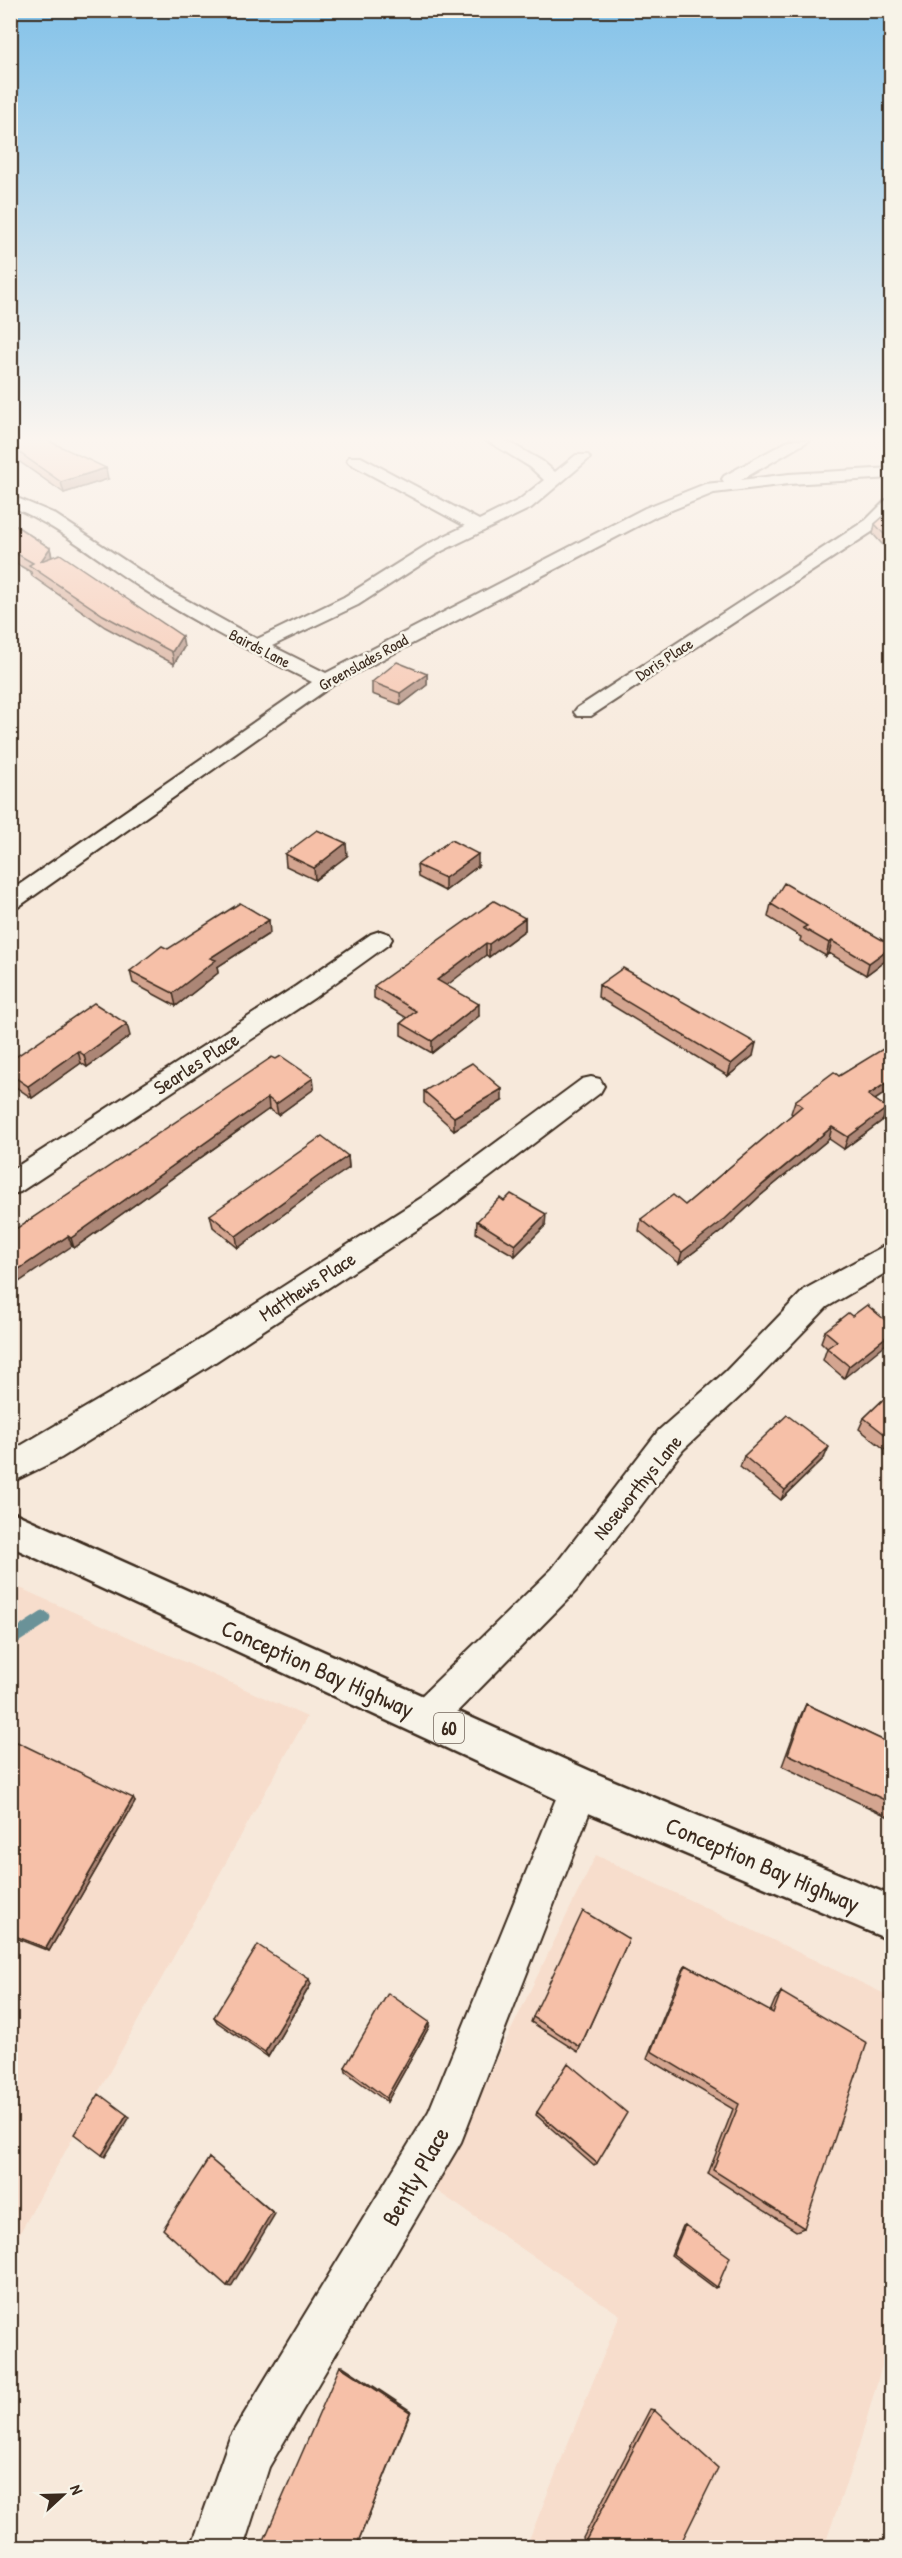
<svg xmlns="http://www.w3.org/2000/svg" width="902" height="2558" font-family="'Patrick Hand',sans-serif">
<rect width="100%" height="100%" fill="#f7e9db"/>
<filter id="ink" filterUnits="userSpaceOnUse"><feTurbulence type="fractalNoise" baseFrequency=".0167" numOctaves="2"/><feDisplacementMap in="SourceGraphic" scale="12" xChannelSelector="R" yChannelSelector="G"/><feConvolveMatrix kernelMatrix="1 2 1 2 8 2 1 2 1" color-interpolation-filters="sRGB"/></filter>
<g filter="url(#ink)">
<path fill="#f7ddcc" d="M11 1584 307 1717 11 2249Z
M596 1855 891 1997V2334L858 2449 824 2547H526L620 2315 434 2189Z"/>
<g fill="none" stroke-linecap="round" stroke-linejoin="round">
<path stroke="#6b9298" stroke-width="13" d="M10 1640 44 1618"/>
<g stroke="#3b2a1e" stroke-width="4">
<path id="minor" d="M486 440H505L542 461 555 472 576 455H588L590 458 531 508 442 551 358 605 272 646 326 673 645 508 705 484 724 482 722 479 724 476 790 440H810L741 480 789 474 892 468V478L789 484 714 493 657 516 333 685 18 907 10 909V891L312 682C254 653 197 624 143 589 99 561 59 526 10 506V495L53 513 174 593 257 639 344 597 430 543 465 526 349 463 347 460 349 457H361L479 520 519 500 544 480 530 467Z
M892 499V514L878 528 591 716H577L574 712 577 708 866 520 886 500Z
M380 931 389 934 392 939 389 944 314 998 20 1192 10 1195V1171L296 986 371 934Z
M591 1077 600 1079 604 1086 600 1093 441 1214 209 1366 61 1458 10 1483V1452L187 1348 421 1198 582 1079Z
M892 1244V1269L827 1307 747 1390 683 1450 576 1591 439 1730 426 1735 413 1730 407 1717 413 1704 552 1569 659 1430 725 1372 805 1289 882 1247Z
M580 1769 594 1774 599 1788 461 2142 269 2467 243 2548H191L230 2437 429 2111 566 1774Z"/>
</g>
<g stroke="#3b2a1e" stroke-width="5">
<path id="primary" d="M10 1511 595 1773 892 1896V1941L565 1803 10 1546Z"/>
</g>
<use href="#minor" fill="#f7f3e8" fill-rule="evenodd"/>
<use href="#primary" fill="#f7f3e8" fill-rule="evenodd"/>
</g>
<path fill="#d4a590" stroke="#3b2a1e" stroke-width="1.5" d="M10 440 108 479 64 493 10 455Z
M891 510V554L873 534 875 524Z
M10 522 50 548 52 557 184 647 174 664 105 627 32 576 31 572 10 560Z
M427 674V685L401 705 372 694V682Z
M285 854 347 856 315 880 286 866Z
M417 865 478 866 445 891 418 877Z
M771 904 889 958 866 975 829 953 826 956 800 941 801 937 768 917Z
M525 918V930L489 957 486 955 446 985 479 1016 432 1053 401 1035V1023L407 1018 374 998V986Z
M270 933 217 967 218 973 176 1006 133 983 130 971 168 949Z
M599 985 753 1056 728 1076 598 997Z
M130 1036 87 1067 81 1063 32 1098 10 1083V1061Z
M276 1059 313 1078 314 1089 278 1115 269 1109 74 1248 72 1246 10 1233Z
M839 1076 891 1089 875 1100 887 1108 883 1120 844 1149 829 1139 760 1196 722 1231 679 1263 639 1231 641 1219 685 1205 793 1114 791 1113 795 1101Z
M424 1091 502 1101 454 1130 424 1103Z
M348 1156 349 1168 318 1189 238 1248 213 1227 210 1215Z
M477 1221 545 1226 515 1256 476 1233Z
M852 1316 891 1325 844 1378 823 1360 827 1348 821 1342 825 1331Z
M891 1392V1454L859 1429 864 1418Z
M744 1456 824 1458 781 1500 740 1467Z
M806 1704 891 1744V1818L782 1766 800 1717Z
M10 1748 135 1802 49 1951 10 1936Z
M629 1939 578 2052 531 2022 533 2017Z
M686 1965 770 2012 775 2000 781 1992 804 2228 796 2231 708 2174 733 2109 647 2058 681 1973Z
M311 1984 268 2057 217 2022 214 2017Z
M429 2027 387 2102 346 2072 345 2067Z
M537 2112 597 2163 594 2166 536 2115Z
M685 2225 717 2287 715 2288 671 2255 683 2226Z
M650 2409 654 2410 585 2542 583 2538Z"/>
<path fill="#ac8676" stroke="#3b2a1e" stroke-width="1.5" d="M106 468 108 479 64 493 61 482Z
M50 548 52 559 41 561Z
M182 636 184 647 174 664 172 652Z
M427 674V685L401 705 400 693Z
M346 843 347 856 315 880 314 868Z
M478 854V866L445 891V878Z
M525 918V930L489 957V944Z
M269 920 270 933 217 967 218 973 176 1006 173 993 210 958Z
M832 941 829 953 826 956 829 943Z
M486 943V955L437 993V980Z
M891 947 889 958 866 975 869 963Z
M479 1004V1016L432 1053V1041Z
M127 1024 130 1036 87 1067 84 1055Z
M756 1043 753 1056 728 1076 731 1064Z
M78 1051 81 1063 32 1098 28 1086Z
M313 1078 314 1089 278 1115 276 1104Z
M891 1080V1089L864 1107 868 1095Z
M502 1089V1101L454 1130V1117Z
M268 1098 269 1109 74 1248 71 1238Z
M887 1108 883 1120 844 1149 848 1137Z
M832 1127 829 1139 760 1196 722 1231 679 1263 682 1252Z
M348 1156 349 1168 318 1189 238 1248 236 1236 317 1177Z
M546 1214 545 1226 515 1256V1245Z
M68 1236 72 1246 10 1288V1275Z
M891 1333V1340L844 1378 849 1366Z
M829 1447 824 1458 781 1500 785 1490Z
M133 1798 135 1802 49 1951 46 1948Z
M309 1979 311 1984 268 2057 265 2052Z
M429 2022V2027L387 2102 386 2098Z
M127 2115 130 2117 105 2157 102 2155Z
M209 2158 275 2214 231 2287 227 2286Z
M340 2366H343L411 2411 356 2547Z"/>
<path fill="#f6c0a8" stroke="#3b2a1e" stroke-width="1.5" d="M10 440H47L106 468 61 482 10 446Z
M891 510V542L875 524Z
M10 522 50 548 41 561 60 554 182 636 172 652 103 615 29 565 33 563 10 550Z
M397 662 427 674 400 693 372 682Z
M317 830 346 843 314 868 285 854Z
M451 840 478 854 445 878 417 865Z
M784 883 891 945V947L869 963 832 941 829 943 803 928 807 926 771 904Z
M494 901 525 918 489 944 486 943 437 980 479 1004 432 1041 401 1023 416 1011 374 986Z
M240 903 269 920 210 958 216 960 173 993 130 971 162 946 168 949Z
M623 968 756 1043 731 1064 599 985Z
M94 1003 127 1024 84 1055 78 1051 28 1086 10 1074V1061Z
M891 1044V1080L868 1095 887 1108 848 1137 832 1127 763 1184 725 1219 682 1252 641 1219 673 1195 685 1205 802 1106 795 1101 834 1072 839 1076Z
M281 1056 313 1078 276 1104 268 1098 71 1238 68 1236 10 1275V1233L272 1057 276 1059Z
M472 1063 502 1089 454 1117 424 1091Z
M322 1136 348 1156 317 1177 236 1236 210 1215Z
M511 1194 546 1214 515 1245 477 1221 500 1198 504 1201Z
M867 1305 891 1325V1333L849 1366 827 1348 837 1341 825 1331 848 1313 852 1316Z
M891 1392V1439L864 1418Z
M787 1415 829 1447 785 1490 744 1456Z
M806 1704 891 1744V1803L788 1754Z
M15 1741 133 1798 46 1948 10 1934V1748Z
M583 1911 629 1939 580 2047 533 2017Z
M258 1945 309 1979 265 2052 214 2017Z
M686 1965 773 2013 781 1992 867 2043 804 2228 713 2170 739 2104 651 2051Z
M388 1993 429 2022 386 2098 345 2067Z
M568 2063 627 2113 597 2163 537 2112Z
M99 2094 127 2115 102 2155 74 2134Z
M209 2158 272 2212 227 2286 163 2229Z
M685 2225 730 2257 717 2287 673 2254Z
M340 2366 410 2412 356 2547H261Z
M654 2410 718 2468 679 2547H591L585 2542Z"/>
</g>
<linearGradient id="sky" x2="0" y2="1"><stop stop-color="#83c2e9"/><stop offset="0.55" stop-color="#fbf5ef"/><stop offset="1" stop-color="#fbf5ef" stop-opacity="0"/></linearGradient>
<rect width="902" height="798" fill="url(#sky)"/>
<g text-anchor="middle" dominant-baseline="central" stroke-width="5" stroke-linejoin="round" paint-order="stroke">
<g font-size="16" fill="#3b2a1e" stroke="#f7f3e8">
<text transform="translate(260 648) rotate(27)">Bairds Lane</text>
<text transform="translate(664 659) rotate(-33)">Doris Place</text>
<text transform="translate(363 662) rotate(-29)">Greenslades Road</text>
</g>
<rect fill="#f7f3e8" stroke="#73665b" stroke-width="1.5" x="434" y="1713" width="30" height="30" rx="4.5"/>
<g font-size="18" font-weight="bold" fill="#3b2a1e">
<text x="449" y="1728">60</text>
</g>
<g font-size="20" fill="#3b2a1e" stroke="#f7f3e8">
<text transform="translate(196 1063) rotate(-33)">Searles Place</text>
<text transform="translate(307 1286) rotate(-33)">Matthews Place</text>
<text transform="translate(637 1487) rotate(-51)">Noseworthys Lane</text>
</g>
<g font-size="24" fill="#3b2a1e" stroke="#f7f3e8">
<text transform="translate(318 1668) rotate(24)">Conception Bay Highway</text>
<text transform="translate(763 1864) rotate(23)">Conception Bay Highway</text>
<text transform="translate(415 2176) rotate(-60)">Bently Place</text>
</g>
</g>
<rect width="902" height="2558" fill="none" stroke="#f7f3e8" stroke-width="36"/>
<rect x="18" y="18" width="866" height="2522" fill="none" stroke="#3b2a1e" stroke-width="2" filter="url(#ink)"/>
<g transform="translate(63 2495) rotate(68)" stroke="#f7f3e8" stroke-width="4.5" paint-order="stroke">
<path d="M0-4.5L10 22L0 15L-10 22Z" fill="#3b2a1e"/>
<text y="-9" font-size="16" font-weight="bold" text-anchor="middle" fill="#3b2a1e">N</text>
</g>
</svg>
